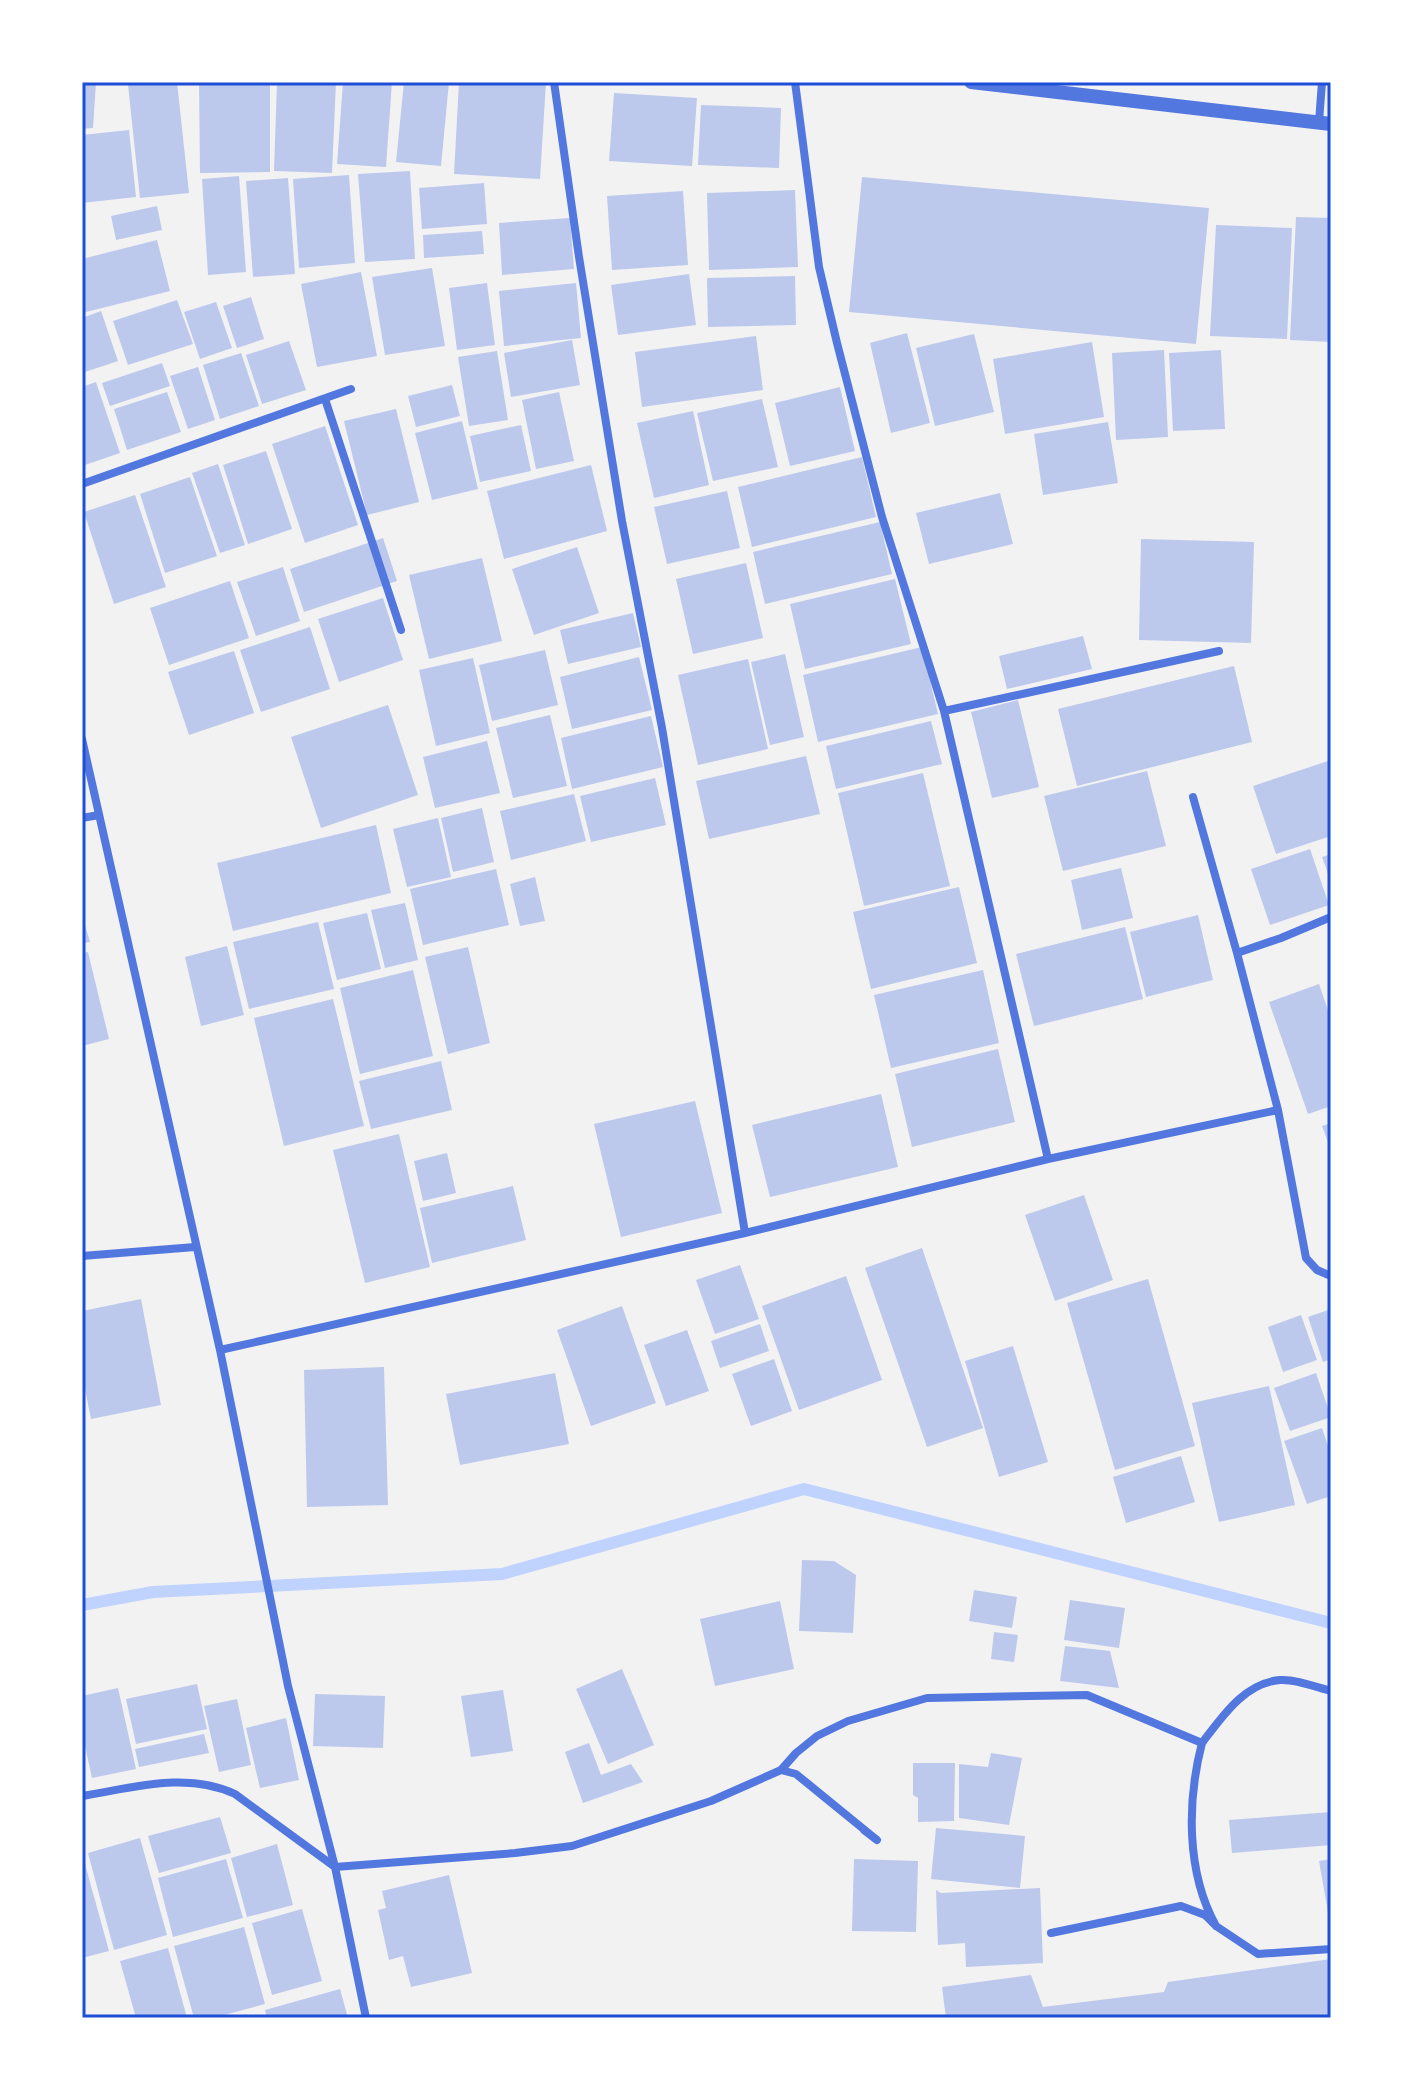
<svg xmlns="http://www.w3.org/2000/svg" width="1413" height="2100" font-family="'Golos Text',sans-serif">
<rect width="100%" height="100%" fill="#f2f2f2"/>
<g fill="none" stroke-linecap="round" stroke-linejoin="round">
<path stroke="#bfd3fe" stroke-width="12" d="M82 1605 153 1592 502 1574 804 1489 1331 1623"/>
</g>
<path fill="#bdc9ec" d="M82 82H96L93 128 82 129Z
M156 82H177L189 193 140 198 128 85Z
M199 82H270V172L200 173Z
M277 82H336L332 173 274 171Z
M343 82H392L386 167 337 164Z
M404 82H449L441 166 396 162Z
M459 82H546L540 179 454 174Z
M614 93 697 98 692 166 609 161Z
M701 105 781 108 779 168 698 165Z
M129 130 136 197 82 203V135Z
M410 171 415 259 365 262 358 174Z
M349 175 355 263 299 268 293 179Z
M239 176 246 272 208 275 202 179Z
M862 177 1209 208 1196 344 849 312Z
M288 178 295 274 253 277 246 181Z
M484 183 487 224 422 229 419 188Z
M795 190 798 267 709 270 707 193Z
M683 191 688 265 612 270 607 196Z
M157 206 162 230 116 240 111 216Z
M1296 217 1331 218V342L1290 340Z
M570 218 574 269 502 275 499 223Z
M1216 225 1292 228 1287 339 1210 336Z
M482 231 484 254 424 258 423 235Z
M157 240 170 291 82 313V259Z
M432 268 445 346 385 355 372 277Z
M361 272 377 356 317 367 301 284Z
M689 274 696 325 618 335 611 285Z
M795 276 796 325 708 327 707 278Z
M487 283 495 345 457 350 449 288Z
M576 283 581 338 504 346 499 291Z
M251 297 264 339 237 348 223 306Z
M177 300 193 344 128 365 113 321Z
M216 302 232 348 200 359 184 312Z
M101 311 118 361 82 373V318Z
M907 333 930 423 891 433 870 343Z
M974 334 994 412 935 426 916 348Z
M756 336 763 390 642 407 635 352Z
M572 340 580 385 511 397 504 353Z
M289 341 306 390 262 404 246 355Z
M1092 342 1104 417 1005 434 993 359Z
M1164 350 1168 437 1116 440 1112 353Z
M1221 350 1225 429 1173 431 1169 353Z
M497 351 508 420 469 426 458 357Z
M241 353 259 406 220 419 203 365Z
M162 363 170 386 110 406 102 383Z
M198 367 215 420 188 429 170 376Z
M96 382 120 453 82 466V387Z
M452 385 460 416 416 427 408 396Z
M840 387 855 451 790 466 775 403Z
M167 392 181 432 127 450 114 409Z
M559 392 574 461 536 469 522 400Z
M762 399 778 467 713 481 697 413Z
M396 409 419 502 367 515 344 421Z
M693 411 709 485 654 498 637 423Z
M462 421 478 489 432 500 415 433Z
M1108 422 1118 483 1043 495 1034 434Z
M521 425 531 471 480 482 470 436Z
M325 426 358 525 305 543 272 444Z
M266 451 292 529 248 544 223 465Z
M862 457 876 517 752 547 738 487Z
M218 464 245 545 220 553 192 473Z
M591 465 607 531 504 559 487 491Z
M190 477 217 556 165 573 140 494Z
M727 491 740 548 667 564 654 507Z
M1000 493 1013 544 929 564 916 513Z
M135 495 166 587 114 604 84 512Z
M880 522 892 574 765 604 753 552Z
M383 538 397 581 304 612 290 569Z
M1141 539 1254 542 1251 643 1139 640Z
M577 547 599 613 534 635 512 569Z
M482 558 502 641 429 659 409 575Z
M746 563 763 638 693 654 676 579Z
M283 567 300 621 256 636 237 582Z
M895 579 911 644 805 669 790 604Z
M230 581 249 638 169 665 150 608Z
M383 598 403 660 339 682 318 619Z
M633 613 641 647 568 664 560 630Z
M310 627 330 689 261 712 240 650Z
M1083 636 1092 669 1007 689 999 656Z
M922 647 938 714 818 742 803 675Z
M545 650 558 705 492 721 479 665Z
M234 651 254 713 189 735 168 672Z
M785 654 804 737 770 745 751 662Z
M639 657 652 710 572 729 560 677Z
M473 658 490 733 436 746 419 670Z
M748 659 768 749 698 765 678 675Z
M1234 666 1252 742 1077 786 1058 709Z
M1018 700 1039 787 992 798 971 712Z
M388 705 418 795 321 828 291 737Z
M550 715 567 786 513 798 496 728Z
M651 716 663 767 572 789 561 738Z
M931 721 942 764 836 789 826 746Z
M487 741 500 793 435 808 423 757Z
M806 756 820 814 709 839 696 781Z
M1331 760V836L1276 854 1253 786Z
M1147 771 1166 846 1063 871 1044 796Z
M923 773 950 886 864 906 838 793Z
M655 778 666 825 591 842 580 796Z
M574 794 586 841 511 860 500 811Z
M482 808 494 862 453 872 441 818Z
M438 818 451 877 407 887 393 829Z
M376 825 391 893 233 931 217 863Z
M1310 849 1329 905 1270 925 1251 869Z
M1331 854V882L1322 857Z
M1121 868 1133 918 1082 930 1071 880Z
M496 869 509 925 423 945 410 889Z
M535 877 545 921 520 926 510 884Z
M959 887 977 963 871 989 853 912Z
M405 903 418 960 385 968 371 910Z
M367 913 381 969 337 980 323 923Z
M82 915 90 942 82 943Z
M1198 915 1213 980 1146 997 1130 932Z
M318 922 334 989 249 1009 233 942Z
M1125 927 1143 999 1034 1026 1016 954Z
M227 946 244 1015 201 1026 185 957Z
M468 947 490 1043 448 1054 425 957Z
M88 952 109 1039 82 1046V953Z
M413 970 433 1056 360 1074 340 988Z
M983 970 999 1043 891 1068 874 995Z
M1319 984 1331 1019V1106L1308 1114 1269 1002Z
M333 999 364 1126 284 1146 254 1018Z
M998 1049 1015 1122 912 1147 895 1074Z
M441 1061 452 1110 371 1129 359 1081Z
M881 1094 898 1167 770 1197 752 1125Z
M695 1101 722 1213 621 1237 594 1124Z
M1331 1123V1150L1322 1126Z
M399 1134 430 1267 365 1283 333 1150Z
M447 1153 456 1193 423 1201 414 1161Z
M513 1186 526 1240 432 1263 420 1208Z
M1084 1195 1113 1280 1055 1301 1025 1215Z
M922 1248 983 1428 927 1447 865 1268Z
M740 1265 759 1319 715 1334 696 1280Z
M846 1276 882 1380 799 1410 762 1306Z
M1148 1279 1195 1446 1115 1470 1067 1303Z
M141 1299 161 1405 91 1419 82 1374V1311Z
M622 1306 656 1403 591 1426 557 1330Z
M1331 1309V1359L1323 1362 1308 1317Z
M1301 1315 1317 1360 1283 1372 1268 1327Z
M760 1324 769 1351 720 1368 711 1341Z
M687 1330 709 1391 666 1406 644 1345Z
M1013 1346 1048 1462 999 1477 965 1361Z
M774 1359 792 1411 751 1426 732 1374Z
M384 1367 388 1505 307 1507 304 1370Z
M555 1373 569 1444 460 1465 446 1394Z
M1316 1373 1331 1417 1290 1431 1274 1388Z
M1269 1386 1295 1505 1219 1522 1192 1403Z
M1322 1428 1331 1455V1496L1307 1504 1284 1441Z
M1181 1456 1195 1502 1126 1523 1113 1477Z
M802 1560 834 1561 856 1575 853 1633 799 1631Z
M974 1590 1017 1597 1012 1628 969 1621Z
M1070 1600 1125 1608 1119 1648 1064 1640Z
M780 1601 794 1669 715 1686 700 1619Z
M994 1632 1018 1635 1014 1662 991 1659Z
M1065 1646 1110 1651 1119 1688 1060 1681Z
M622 1669 654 1745 608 1764 576 1689Z
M197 1684 207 1729 136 1744 126 1699Z
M118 1688 136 1769 92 1778 82 1732V1696Z
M503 1690 513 1751 471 1757 461 1696Z
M315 1694 385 1696 383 1748 313 1746Z
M237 1699 251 1765 219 1772 204 1706Z
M286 1718 299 1780 260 1788 246 1728Z
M204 1734 209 1753 139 1767 135 1749Z
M589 1743 601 1775 631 1764 643 1782 583 1803 565 1752Z
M991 1753 1022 1758 1009 1825 959 1818V1764L988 1767Z
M913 1763H955L954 1821 918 1822V1798L913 1795Z
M1331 1812V1845L1232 1853 1229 1820Z
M220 1817 231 1853 159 1873 148 1836Z
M936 1828 1025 1836 1020 1888 931 1879Z
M140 1838 167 1935 114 1950 88 1853Z
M277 1844 293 1905 247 1917 231 1858Z
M226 1859 243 1918 173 1937 158 1878Z
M854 1859 918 1861 916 1932 852 1931Z
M1331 1859V1918H1329L1319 1861Z
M85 1864 109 1951 82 1958V1865Z
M449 1875 472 1973 411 1987 403 1956 389 1960 378 1910 386 1908 382 1891Z
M1040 1888 1043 1963 966 1967 965 1943 938 1945 936 1890 941 1893Z
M302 1909 322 1981 272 1995 252 1923Z
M244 1927 265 2004 213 2018H194L174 1946Z
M168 1948 187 2018H136L120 1961Z
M1331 1959V2018H946L942 1987 1031 1975 1043 2007 1164 1992 1168 1982Z
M340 1989 348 2018H267L265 2010Z"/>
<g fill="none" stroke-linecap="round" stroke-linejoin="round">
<path stroke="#5277de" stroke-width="8" d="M554 82 579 257 622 521 662 728 745 1233
M795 82 819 267 837 343 882 517 944 711 1048 1159
M1319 122 1322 82
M325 399 401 630
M82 484 351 389
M944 711 1219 651
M82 739 220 1350 288 1686 335 1867 366 2018
M1193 797 1237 953
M82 818 99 815
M1278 1110 1306 1258 1317 1270 1331 1276
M82 1256 195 1247
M220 1350 745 1233 1048 1159 1278 1110 1237 953 1281 938 1331 917
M1202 1743C1222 1717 1244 1683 1280 1680 1296 1679 1316 1687 1331 1691
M781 1770 796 1753 817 1736 848 1721 927 1698 1087 1695 1202 1743C1187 1801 1186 1872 1216 1926
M82 1796C132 1788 187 1771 235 1794L335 1867 515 1853 572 1846 711 1801 781 1770 796 1774 877 1840 864 1830
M1051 1933 1181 1906 1205 1915 1216 1926 1258 1954 1331 1949"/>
<path stroke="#5277de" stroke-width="14" d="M971 82 1331 124"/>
</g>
<rect width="1413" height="2100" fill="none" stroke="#ffffff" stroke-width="168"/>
<rect x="84" y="84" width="1245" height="1932" fill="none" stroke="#1d4ed8" stroke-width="3"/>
</svg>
